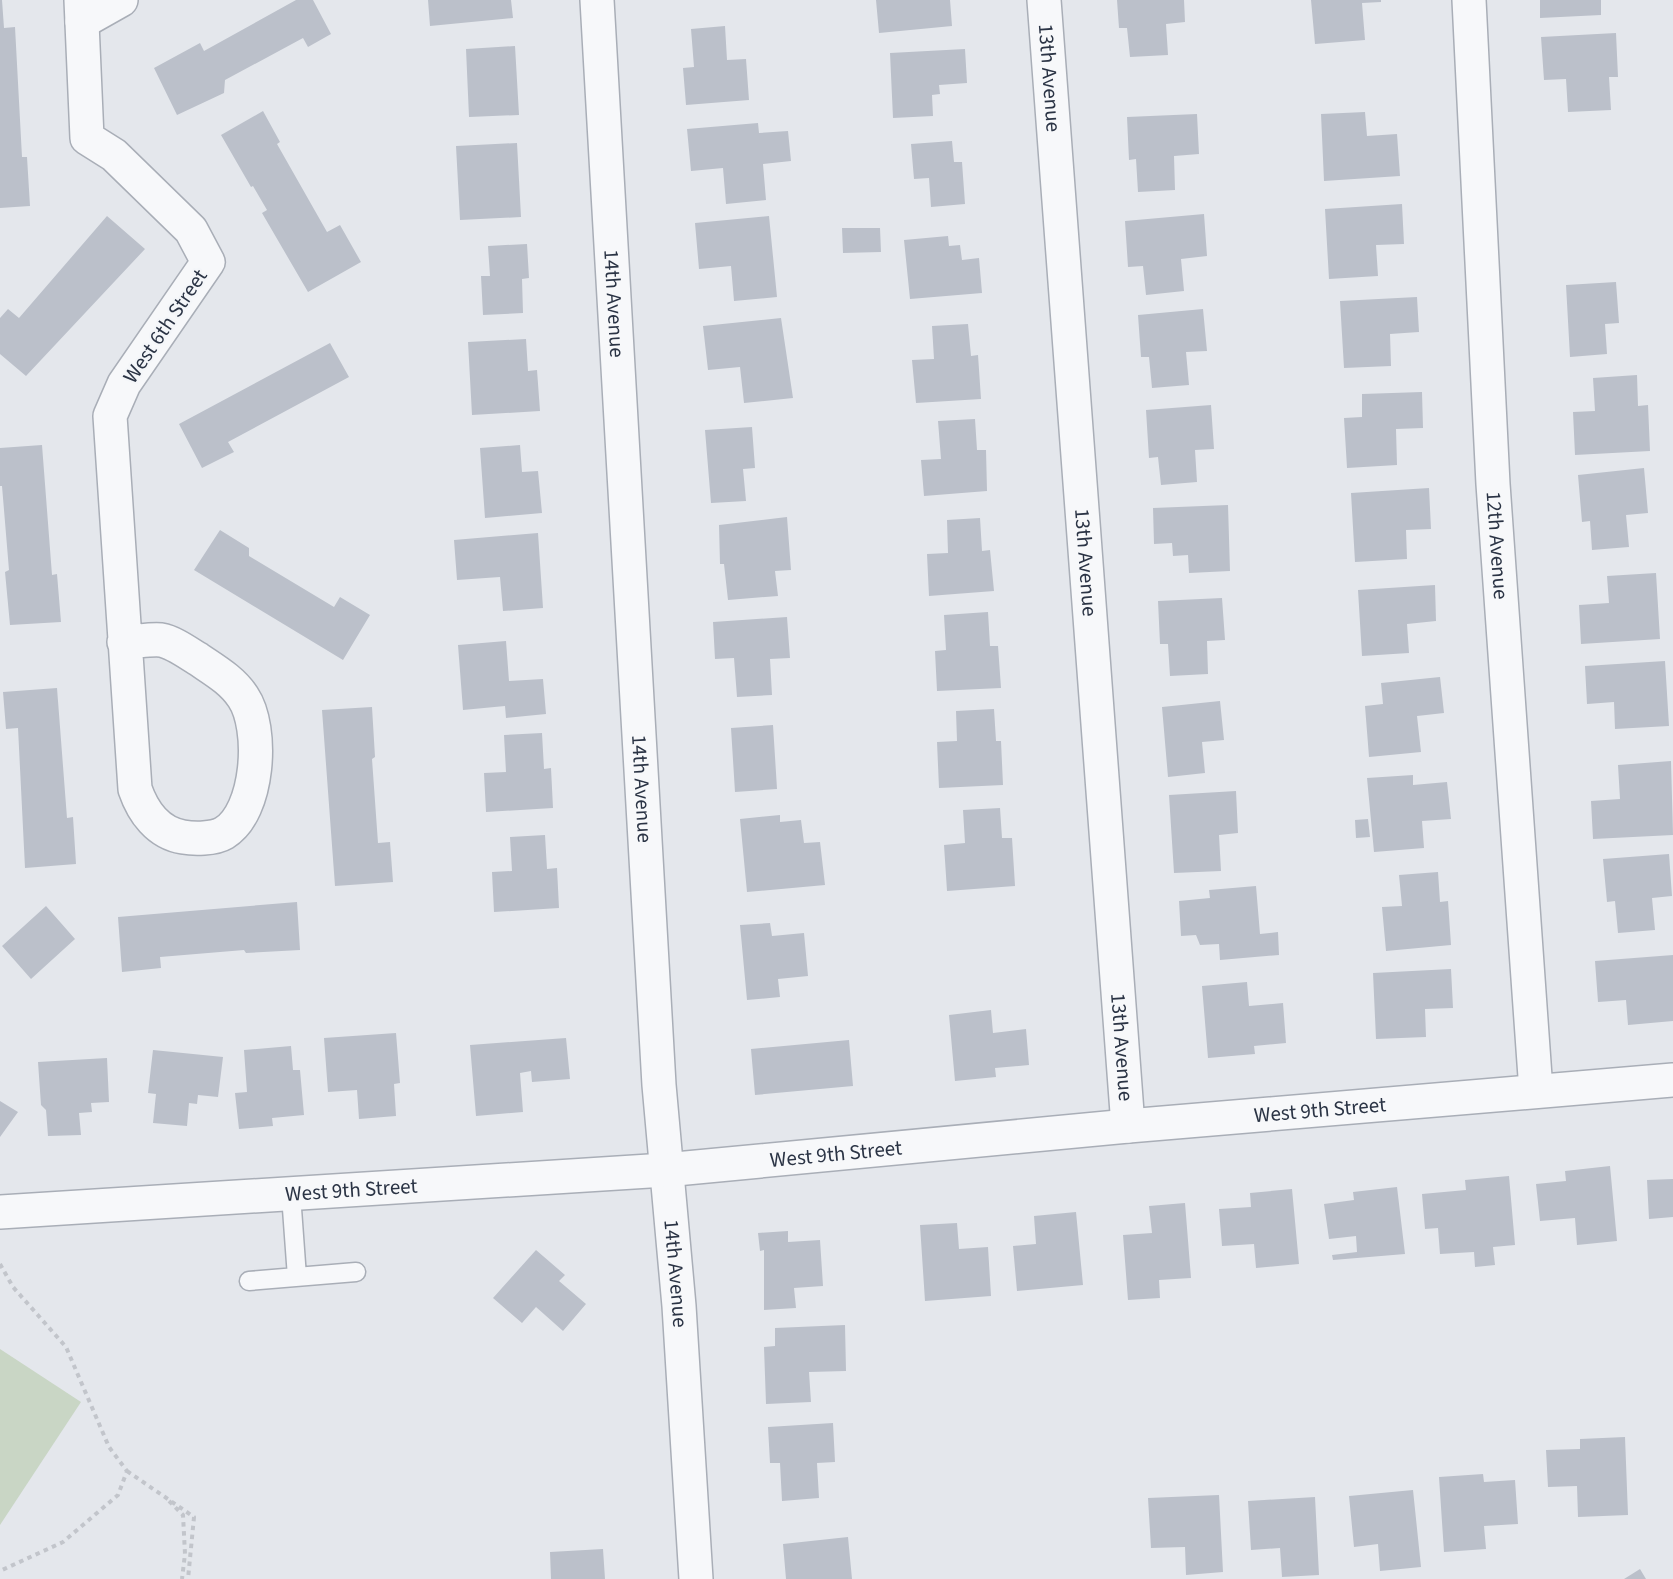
<svg xmlns="http://www.w3.org/2000/svg" width="1673" height="1579" font-family="'Source Sans 3',sans-serif">
<rect width="100%" height="100%" fill="#e4e7ec"/>
<path fill="#c9d6c5" d="M0 1349 81 1402 0 1525Z"/>
<path fill="#bbc0ca" d="M0 0H2L4 28 15 27 22 157H27L30 206 0 208Z
M296 0H313L331 34 308 47 303 38 225 80 224 93 177 115 154 68 200 43 204 51Z
M428 0H511L513 18 430 26Z
M876 0H950L952 26 879 33Z
M1117 0H1184L1185 22 1166 24 1168 55 1130 57 1127 28H1119Z
M1311 0H1381V2L1362 3 1365 40 1315 44Z
M1540 0H1601V15L1540 18Z
M725 26 727 60 746 59 749 100 686 105 683 68 694 67 691 29Z
M1616 33 1618 77H1609L1611 110 1568 112 1566 79 1544 80 1541 37Z
M515 46 519 115 469 117 466 49Z
M965 49 967 83 939 85 940 94 932 95 933 116 893 118 890 53Z
M263 111 280 142 277 144 327 232 340 225 361 262 308 292 262 213 267 210 253 186 251 187 221 135Z
M1365 112 1367 136 1397 134 1400 176 1324 181 1321 114Z
M1197 114 1199 154 1174 156 1175 190 1138 192 1136 159 1129 160 1127 117Z
M758 123 759 133 788 131 791 161 763 164 766 200 726 204 723 168 691 171 687 129Z
M952 141 954 162H962L965 204 931 207 929 178 914 179 911 144Z
M517 143 521 217 460 220 456 146Z
M1402 204 1404 244 1376 245 1378 276 1329 279 1325 209Z
M1204 214 1207 256 1181 259 1184 291 1146 295 1143 266 1128 267 1125 221Z
M107 216 145 249 26 376 0 354V318L8 309 19 318Z
M769 216 777 297 734 301 731 266 699 269 695 223Z
M842 228H880L881 252 843 253Z
M948 236 949 246 960 245 962 260 979 258 982 293 910 299 904 240Z
M527 244 529 278 522 279 523 313 483 315 481 276H490L488 246Z
M1616 282 1619 323 1605 324 1607 354 1570 357 1566 285Z
M1417 297 1419 332 1390 334 1391 366 1344 368 1340 301Z
M1203 309 1207 351 1186 352 1189 385 1152 388 1149 357H1141L1138 315Z
M781 318 793 398 744 403 740 367 708 370 703 326Z
M968 324 971 356 978 355 981 399 916 403 912 360 934 359 932 326Z
M526 339 528 371 537 370 540 411 472 415 468 342Z
M330 343 349 377 228 442 234 452 202 468 179 424Z
M1637 375 1638 406 1648 405 1650 451 1575 455 1573 412 1595 411 1593 378Z
M1422 392 1423 428 1396 429 1397 465 1347 468 1344 418 1362 417V394Z
M1211 405 1214 449 1195 450 1197 482 1161 485 1158 457 1149 458 1146 410Z
M975 419 977 450H986L987 491 924 496 921 460 941 459 938 421Z
M752 427 755 468 743 469 746 501 711 503 705 430Z
M42 445 52 575 57 574 61 622 10 625 5 572 9 570 2 486H0V448Z
M520 445 522 472 538 471 542 513 485 518 480 448Z
M1644 468 1648 513 1626 515 1629 547 1592 550 1590 521 1582 522 1578 475Z
M1429 488 1431 529 1406 530 1407 559 1355 562 1351 493Z
M1228 505 1230 571 1189 573 1188 555 1173 556 1172 543 1154 544 1153 508Z
M787 517 791 570 775 571 778 596 728 600 724 564H720L719 525Z
M980 518 982 551 990 550 994 591 929 596 927 554 948 553 947 520Z
M220 530 249 548V556L334 607 340 597 370 615 343 660 194 570Z
M538 533 543 608 503 611 500 577 457 580 454 540Z
M1656 573 1660 639 1581 644 1579 605 1609 603 1607 576Z
M1435 585 1436 621 1407 624 1409 653 1362 656 1358 590Z
M1222 598 1225 640 1207 641 1208 674 1170 676 1168 644H1160L1158 601Z
M988 612 990 646H998L1001 688 937 691 935 651 946 650 944 615Z
M787 617 790 658 770 659 772 695 737 697 734 658 715 659 713 622Z
M506 641 509 681 543 679 546 714 506 718 505 706 463 710 458 645Z
M1665 661 1669 726 1615 729 1614 702 1587 704 1585 666Z
M1440 677 1444 713 1417 716 1421 752 1369 757 1365 706 1383 704 1381 683Z
M57 688 67 818 73 817 76 864 25 868 18 728 6 729 3 692Z
M1220 701 1224 740 1202 742 1205 773 1168 777 1162 707Z
M372 707 375 757 372 759 378 843 390 842 393 882 335 886 322 710Z
M994 709 996 741H1001L1003 785 939 788 937 742 957 741 956 711Z
M773 725 777 789 735 792 731 728Z
M542 733 544 769 551 768 553 808 486 812 484 773 506 772 504 735Z
M1671 761 1673 835 1593 839 1591 801 1620 799 1618 765Z
M1413 775V785L1447 782 1451 819 1422 821 1424 848 1374 852 1367 778Z
M1236 791 1238 833 1219 835 1221 871 1174 873 1169 795Z
M1000 808 1002 838H1012L1015 886 947 891 944 845 965 843 963 810Z
M780 815V822L801 820 804 843 820 842 825 885 747 892 740 819Z
M1368 819 1370 837 1356 838 1355 820Z
M545 835 547 869 557 868 559 908 494 912 492 872 512 871 510 837Z
M1669 854 1672 896 1652 898 1655 930 1618 933 1615 901 1607 902 1603 859Z
M1438 872 1440 902 1448 901 1451 945 1386 951 1382 907 1402 906 1399 875Z
M1256 886 1260 934 1278 932 1279 955 1220 960 1219 944 1200 945 1196 935 1181 936 1179 901 1210 898 1209 890Z
M297 902 300 950 246 953 244 950 160 957 161 968 122 972 118 917Z
M46 906 75 939 31 979 2 946Z
M770 923 772 936 804 933 808 976 778 979 780 997 747 1000 740 925Z
M1673 955V1021L1628 1025 1626 1000 1598 1002 1595 961Z
M1451 969 1453 1008 1425 1009 1426 1037 1376 1039 1373 973Z
M1247 982 1249 1006 1283 1003 1286 1043 1254 1046 1255 1054 1208 1058 1202 986Z
M991 1010 993 1033 1026 1029 1029 1065 995 1068 996 1077 955 1081 949 1015Z
M396 1033 400 1083 394 1084 396 1116 359 1119 357 1090 328 1092 324 1038Z
M566 1038 570 1079 532 1082 531 1071 520 1073 523 1112 476 1116 470 1045Z
M849 1040 853 1086 755 1095 751 1049Z
M291 1046 293 1070H300L304 1115 272 1118 273 1126 239 1129 235 1093 247 1092 244 1050Z
M153 1050 223 1057 218 1097 198 1095 197 1104 189 1103 187 1126 153 1123 156 1094 148 1093Z
M107 1058 109 1102 91 1103 92 1112 79 1113 81 1135 48 1136 46 1110 41 1105 38 1062Z
M0 1101 18 1112 0 1137Z
M1610 1166 1617 1241 1577 1245 1575 1218 1540 1221 1536 1184 1566 1181 1565 1171Z
M1509 1176 1515 1245 1493 1247 1495 1265 1475 1267 1474 1252 1440 1254 1438 1228 1425 1229 1422 1194 1466 1190 1465 1180Z
M1673 1179V1217L1649 1219 1647 1180Z
M1397 1187 1405 1254 1333 1260 1332 1255 1357 1252 1356 1236 1329 1239 1324 1204 1354 1200 1353 1192Z
M1292 1189 1299 1264 1256 1268 1254 1244 1222 1246 1219 1209 1251 1207 1250 1193Z
M1185 1203 1191 1278 1159 1280 1160 1298 1128 1300 1123 1235 1152 1233 1149 1206Z
M1076 1212 1083 1285 1017 1291 1013 1246 1036 1244 1034 1216Z
M957 1223 959 1249 988 1247 991 1296 925 1301 920 1225Z
M788 1231V1242L820 1240 823 1286 794 1288 796 1308 764 1310V1250L760 1251 758 1233Z
M536 1250 565 1275 559 1281 586 1304 563 1331 536 1307 522 1323 493 1298Z
M845 1325 846 1371 809 1372 811 1402 766 1404 764 1347 775 1346V1328Z
M833 1423 835 1462 817 1463 819 1498 782 1501 780 1463H770L768 1427Z
M1625 1437 1628 1515 1578 1517 1577 1486 1548 1487 1546 1450 1580 1449V1439Z
M1483 1474 1484 1482 1515 1480 1518 1524 1484 1526 1486 1549 1444 1552 1439 1477Z
M1413 1490 1421 1567 1380 1571 1378 1544 1354 1547 1349 1496Z
M1219 1495 1223 1572 1186 1575 1185 1547 1151 1548 1148 1498Z
M1315 1497 1319 1575 1282 1577 1280 1548 1251 1550 1248 1501Z
M848 1537 852 1579H786L783 1544Z
M603 1549 605 1579H551L550 1552Z
M1640 1569 1646 1579H1624Z"/>
<g fill="none" stroke-linecap="round" stroke-linejoin="round">
<g stroke="#a9aeb7" stroke-width="21">
<path id="lane" d="M291 1195 297 1277
M249 1281 356 1272"/>
</g>
<g stroke="#a9aeb7" stroke-width="36">
<g id="street">
<path d="M81 0 87 138 114 155 191 230 208 262 124 384 110 416 135 789C143 812 158 833 183 837 194 839 214 839 224 833 259 812 264 728 243 697 232 680 214 670 198 659 188 653 173 642 161 640 149 639 136 642 124 642"/>
<path id="s1" d="M597 0 659 1085 679 1306 696 1579"/>
<path id="s2" d="M1044 0 1128 1126"/>
<path id="s3" d="M1469 0 1493 484 1536 1091"/>
<path d="M82 22 121 0"/>
<path id="s4" d="M0 1212 665 1170 1128 1126 1673 1080"/>
</g>
</g>
<path stroke="#c2c5cb" stroke-width="4" stroke-dasharray="4.5 4.5" stroke-linecap="butt" d="M0 1264 13 1287 66 1347 109 1447 127 1471 118 1495 63 1542 0 1571
M127 1471 194 1517 188 1579
M169 1501 183 1515 185 1554 182 1579"/>
<use href="#lane" stroke="#f7f8fa" stroke-width="18"/>
<use href="#street" stroke="#f7f8fa" stroke-width="33"/>
</g>
<g text-anchor="middle" dominant-baseline="central" stroke-width="4.5" stroke-linejoin="round" paint-order="stroke">
<g font-size="21" fill="#2b3445" stroke="#f4f6f9">
<text stroke="none"><textPath href="#s2" startOffset="78">13th Avenue</textPath></text>
<text stroke="none"><textPath href="#s1" startOffset="304">14th Avenue</textPath></text>
<text transform="translate(165 326) rotate(-56)">West 6th Street</text>
<text stroke="none"><textPath href="#s3" startOffset="546">12th Avenue</textPath></text>
<text stroke="none"><textPath href="#s2" startOffset="564">13th Avenue</textPath></text>
<text stroke="none"><textPath href="#s1" startOffset="790">14th Avenue</textPath></text>
<text stroke="none"><textPath href="#s2" startOffset="1050">13th Avenue</textPath></text>
<text stroke="none"><textPath href="#s4" startOffset="1324">West 9th Street</textPath></text>
<text stroke="none"><textPath href="#s4" startOffset="838">West 9th Street</textPath></text>
<text stroke="none"><textPath href="#s4" startOffset="352">West 9th Street</textPath></text>
<text stroke="none"><textPath href="#s1" startOffset="1276">14th Avenue</textPath></text>
</g>
</g>
</svg>
